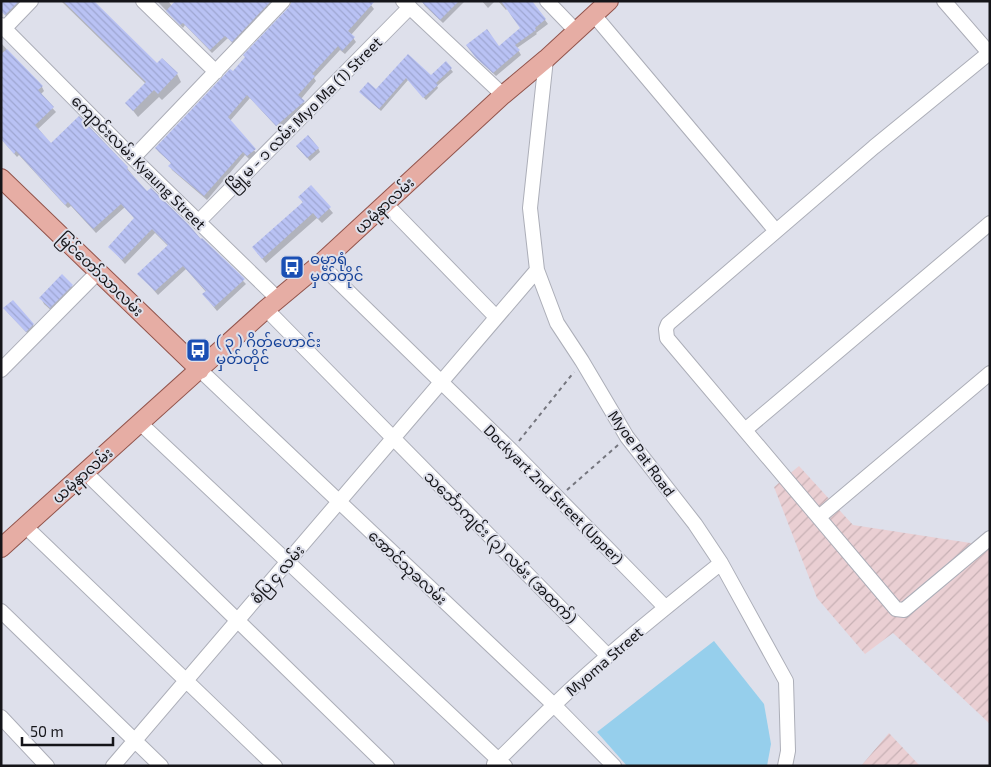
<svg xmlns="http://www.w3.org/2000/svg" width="991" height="767" font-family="'Exo 2','Noto Sans Myanmar',sans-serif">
<defs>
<pattern id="industrial-furrows" width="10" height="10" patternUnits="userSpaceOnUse" patternTransform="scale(1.25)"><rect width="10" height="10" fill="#eacfd3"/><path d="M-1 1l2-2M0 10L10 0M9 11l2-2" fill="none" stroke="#c8b1b5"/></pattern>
<pattern id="building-back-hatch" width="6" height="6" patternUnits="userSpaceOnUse" patternTransform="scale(1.25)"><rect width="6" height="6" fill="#b9c2f4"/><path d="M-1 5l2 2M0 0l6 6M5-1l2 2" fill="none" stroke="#9ea6d1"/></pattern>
</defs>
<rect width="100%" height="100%" fill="#dee0eb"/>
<path fill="url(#industrial-furrows)" d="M799 466 853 525 990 546V724L893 633 865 654 817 598 774 487Z
M889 733 920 766H861Z"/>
<path fill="#96cfec" d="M714 641 764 704 771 744 767 766H627L597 732Z"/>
<path fill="#0003" d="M1 1H25L8 18 1 11Z
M61 1H92L157 65 162 59 177 74 181 82 162 100 159 97 138 117 127 103 146 84Z
M157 1H168L172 6 177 1H276L234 45 228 38 212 53 185 25 183 28Z
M424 1H465L443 23 425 6 423 3Z
M482 1H495L488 8Z
M498 1H531L548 24 536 33 537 34 517 48 521 55 496 76 480 61 470 49 499 48 522 29 507 9 506 10Z
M371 5 374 9 351 35 356 42 345 54 340 50 314 78 316 81 301 99 306 106 279 129 250 98 230 121 257 154 250 160 245 155 207 200 172 170 170 166 172 164 159 152 156 148 233 73Z
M1 43 42 87 44 91 40 95 56 112 37 130 51 145 127 168 147 193 201 241 202 239 246 284 217 311 203 294 206 292 186 269 158 295 139 274 168 246 155 233 125 264 110 247 135 219 125 207 96 233 71 206 68 208 61 201 19 155 17 157 1 139Z
M408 56 431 77 446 63 453 72 437 86 438 88 426 100 408 80 381 111 363 95 376 91Z
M318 148 320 152 310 161 300 150Z
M311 187 333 213 322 223 317 218 266 263 257 253 303 203 300 197Z
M72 286 75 292 54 313 44 304 41 298Z
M7 312 33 325 35 328 29 335Z"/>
<path fill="url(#building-back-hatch)" d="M1 1H19L5 15 1 11Z
M63 1H94L157 63 162 58 178 73 158 94 154 90 133 111 125 103 146 82Z
M175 1H271L232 42 225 36 210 50 183 23 180 25 166 11Z
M292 1H375L348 31 355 37 342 51 338 46 312 74 315 76 298 95 305 101 276 126 247 95 228 117 256 149 247 156 243 152 204 196 168 166 171 163 155 148 230 69 233 71 245 57 243 55 289 7Z
M421 1H459L440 20Z
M501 1H532L546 19 535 28 536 30 515 45 520 50 493 73 476 58 466 45 487 29 499 46 520 28Z
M7 49 43 86 38 90 54 107 35 125 51 143 79 116 128 167 127 169 147 191 151 188 188 224 201 239 202 238 245 279 214 307 202 294 206 291 183 266 155 291 137 274 168 245 152 229 122 260 108 247 134 218 121 204 93 229 68 202 65 205 16 151 14 154 1 139V54Z
M408 54 431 75 446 61 452 68 436 83 438 85 423 98 406 78 379 109 359 92 368 82 376 89Z
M308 135 319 148 307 158 296 146Z
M311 185 331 207 318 219 313 213 262 259 252 247 303 202 298 197Z
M62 274 73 285 50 308 39 298Z
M13 300 34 324 26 332 3 308Z"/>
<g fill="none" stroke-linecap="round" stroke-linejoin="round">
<g stroke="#acaeb8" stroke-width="16">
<path id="minor" d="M143 1 216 72
M403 1 503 95
M547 1 576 31
M944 1 990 54
M594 15 776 231
M1 25 133 158 278 299
M5 28 31 1
M989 53 874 147 668 324 666 329 667 338 896 609 904 610 990 538
M546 59 530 208 537 270 557 323 582 361 627 437 695 524 721 563 786 681 788 751 785 766
M133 158 283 1
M385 203 496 317
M199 221 410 7
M320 264 511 450 665 607
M266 309 608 656
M1 370 98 272
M200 370 554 705 614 766
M140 423 505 766
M745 430 990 223
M85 472 387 766
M819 517 990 373
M25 526 275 766
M1 611 161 766
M1 717 47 766
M494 764C514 745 533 725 553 706 606 655 664 609 721 563
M113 766 537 270"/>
</g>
<g stroke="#92544c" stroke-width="20">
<path id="major" d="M1 178 200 370
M1 548 266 309 320 264 503 95 546 59 609 1"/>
</g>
<path stroke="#75767e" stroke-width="2" stroke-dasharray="4 4" stroke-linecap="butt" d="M519 441 574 372
M567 490 618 445"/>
<use href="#minor" stroke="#fff" stroke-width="14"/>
<use href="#major" stroke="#e6ada4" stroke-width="18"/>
</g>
<defs>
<g id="bus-square" transform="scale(1.25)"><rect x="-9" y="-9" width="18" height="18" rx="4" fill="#1a4fb4" stroke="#dee0eb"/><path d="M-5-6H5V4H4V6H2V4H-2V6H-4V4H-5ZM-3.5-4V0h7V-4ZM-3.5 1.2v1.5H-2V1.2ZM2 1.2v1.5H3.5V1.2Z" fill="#fff"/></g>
</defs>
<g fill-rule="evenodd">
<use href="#bus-square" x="292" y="267"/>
<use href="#bus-square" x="198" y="350"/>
</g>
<g text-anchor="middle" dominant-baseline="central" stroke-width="4" stroke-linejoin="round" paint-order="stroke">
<g font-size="15" fill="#151519" stroke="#dee0eb">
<text transform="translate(304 114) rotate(-45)">မြို့မ - ၁ လမ်း Myo Ma (1) Street</text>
<text transform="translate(139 162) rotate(45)">ကျောင်းလမ်း Kyaung Street</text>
<text transform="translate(384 205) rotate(-43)">ယမုံနာလမ်း</text>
<text transform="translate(101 274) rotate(44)">မြင်တော်သာလမ်း</text>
<text transform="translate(642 453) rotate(54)">Myoe Pat Road</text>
<text transform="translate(82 475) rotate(-42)">ယမုံနာလမ်း</text>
<text transform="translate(554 494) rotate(45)">Dockyart 2nd Street (Upper)</text>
<text transform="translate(501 547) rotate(45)">သင်္ဘောကျင်း (၃) လမ်း (အထက်)</text>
<text transform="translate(408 567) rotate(43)">အောင်သုခလမ်း</text>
<text transform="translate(277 574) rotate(-49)">စံပြ ၄ လမ်း</text>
<text transform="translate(604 661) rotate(-41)">Myoma Street</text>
</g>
<g font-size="15" fill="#164399" stroke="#dee0eb" text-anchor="start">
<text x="310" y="258">ဓမ္မာရုံ<tspan x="310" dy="17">မှတ်တိုင်</tspan></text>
<text x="216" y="341">( ၃ ) ဂိတ်ဟောင်း<tspan x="216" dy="17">မှတ်တိုင်</tspan></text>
</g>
</g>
<rect width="991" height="767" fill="none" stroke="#151519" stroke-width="5"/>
<path d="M22 737v8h91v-8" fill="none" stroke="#151519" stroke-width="2.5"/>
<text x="30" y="737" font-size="15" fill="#151519" stroke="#dee0eb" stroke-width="4" paint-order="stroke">50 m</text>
</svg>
